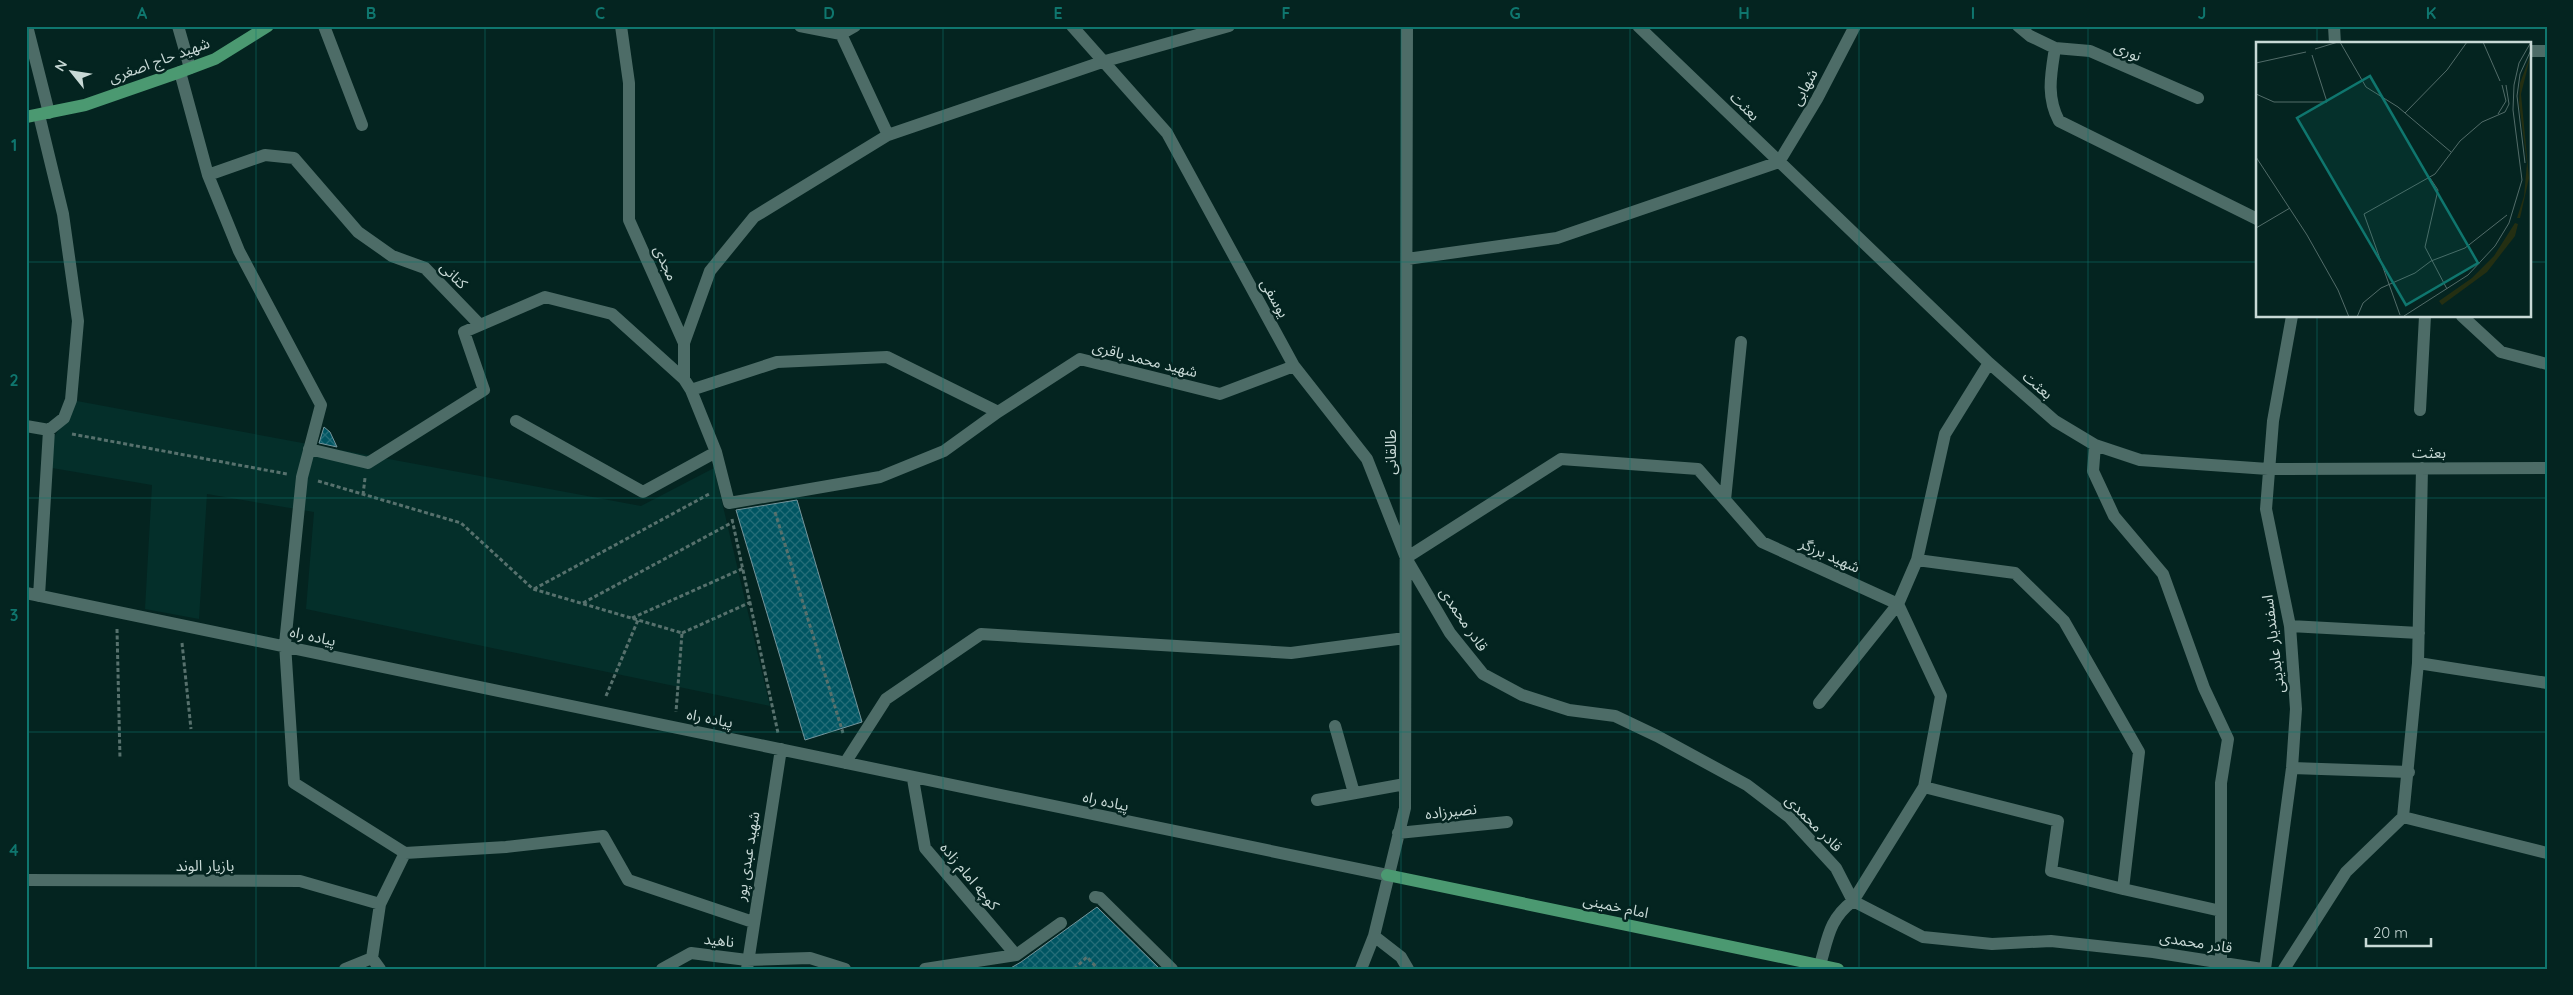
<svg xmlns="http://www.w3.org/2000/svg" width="2573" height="995" font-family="Quicksand,'Noto Sans Arabic',sans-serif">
<defs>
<pattern id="building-cross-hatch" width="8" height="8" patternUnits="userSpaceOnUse" patternTransform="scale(1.25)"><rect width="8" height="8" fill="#005562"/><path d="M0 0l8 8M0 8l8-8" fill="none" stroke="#246d78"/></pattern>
</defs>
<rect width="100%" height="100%" fill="#042420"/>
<path fill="#042f2a" d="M77 401 641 506 714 468 770 706 306 609 314 512 207 494 199 619 145 609 152 485 52 468 54 437Z"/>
<path fill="url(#building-cross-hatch)" stroke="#75959c" d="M324 427 330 432 337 447 319 443Z
M797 500 862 722 805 740 736 510Z
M1097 907 1160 969H1009L1021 962Z"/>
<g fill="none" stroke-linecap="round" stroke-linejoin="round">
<path stroke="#57716d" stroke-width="3" stroke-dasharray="4 2.5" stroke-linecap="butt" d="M72 434 287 474
M318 481 461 523 533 589 682 633 676 712
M363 495 365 478
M775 512 843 733
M732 519 778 733
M534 589 711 493
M583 603 733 522
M632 618 744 568
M117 629 120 759
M682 633 751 602
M182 643 191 729
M606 696 638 620
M1074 969 1087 957 1098 969"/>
<path stroke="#4d6c67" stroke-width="12" d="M27 26 49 113
M178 26 190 68
M324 26 362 125
M621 26 629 83V220L684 343V379L691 390 716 452 729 503 880 477 944 451 998 412 1080 359 1220 394 1294 366
M800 26 841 34 888 135
M1072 26 1167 133 1294 366 1367 459 1406 558 1450 633 1483 674 1522 695 1569 710 1615 716 1657 736 1747 785 1789 817 1836 868 1853 901 1923 937 1992 944 2051 941 2153 952 2262 969
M1638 26 1989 363 2055 421 2095 445 2140 460 2268 469 2547 468
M2018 26 2030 36 2055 48 2090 51 2198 98
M2334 26 2335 44
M841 34 855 26
M2055 48C2051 74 2046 96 2059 121L2257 219
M2529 51H2547
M180 72 208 175 239 251 321 405 302 477 285 644 294 783 405 853 506 847 603 836 628 880 753 922
M39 115 63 214 78 321 71 400 64 418 49 430 39 596
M208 175 265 155 294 158 358 232 392 256 425 268 480 325
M1407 259 1557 238 1779 162 1817 99 1855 26
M2462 316 2501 352 2547 364
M684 343 710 271 754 217 888 135 1102 62 1229 26
M691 390 777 362 887 357 998 412
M2420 410 2425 316
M516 421 643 492 716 452
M26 426 49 430
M2095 445 2093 471 2114 516 2163 574 2204 688 2228 739 2221 783V962
M309 449 368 463 484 390 464 332 545 297 612 314 684 379
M2422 468 2418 663 2403 817 2547 853
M1725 500 1741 342
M1406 558 1561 459 1698 469 1762 542 1898 604 1941 696 1924 787 1853 901C1829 919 1828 938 1820 965
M1917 560 2015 573 2064 621 2139 752 2123 889 2221 911
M26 593 1387 875
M2290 626 2419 633
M2418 663 2547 683
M1819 703 1898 604 1917 560 1945 434 1989 363
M1335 726 1354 793
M845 763 886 699 981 634 1291 653 1405 638
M2292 768 2409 772
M913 779 925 848 1016 955
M1924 787 2058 821 2051 871 2123 889
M1317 800 1405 784
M1398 833 1507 822
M26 880 300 881 380 904
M1095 897 1100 898 1172 969
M1374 936 1401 957 1408 969
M345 969 372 958
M380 969 372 958 380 904 405 853
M662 969 691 953 747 960 810 958 845 969
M747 969 781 749
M925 969 1016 955 1061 923
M1361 969 1374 936 1405 808 1407 26
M2265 969 2292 768 2296 709 2290 626 2266 509 2273 421 2292 316
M2284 969 2346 872 2403 817"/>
<path stroke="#4b9971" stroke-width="12" d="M26 117 85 105 180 72 215 59 268 26
M1387 875 1838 969"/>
</g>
<path fill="none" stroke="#0f766e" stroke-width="1" stroke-opacity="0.55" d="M256 26V969M485 26V969M714 26V969M943 26V969M1172 26V969M1401 26V969M1630 26V969M1859 26V969M2088 26V969M2317 26V44M26 262H2257M2529 262H2547M2317 316V969M26 498H2547M26 732H2547"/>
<g text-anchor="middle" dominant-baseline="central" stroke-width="5" stroke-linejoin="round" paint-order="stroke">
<g font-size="15" fill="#c8d9d6" stroke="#042420">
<text transform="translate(2128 51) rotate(24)">نوری</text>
<text transform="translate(159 60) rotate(-20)">شهید حاج اصغری</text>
<text transform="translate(1804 87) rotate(-61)">شهابی</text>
<text transform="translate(1745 106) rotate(44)">بعثت</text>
<text transform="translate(666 263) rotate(66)">مجدی</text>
<text transform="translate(454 275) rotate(45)">کتانی</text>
<text transform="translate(1275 298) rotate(61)">یوسفی</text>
<text transform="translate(1145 359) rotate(14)">شهید محمد باقری</text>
<text transform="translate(2038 385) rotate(41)">بعثت</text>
<text transform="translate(1390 452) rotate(-90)">طالقانی</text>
<text x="2429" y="452">بعثت</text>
<text transform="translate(1830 555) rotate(24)">شهید برزگر</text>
<text transform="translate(1464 619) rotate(56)">قادر محمدی</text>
<text transform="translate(313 636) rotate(12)">پیاده راه</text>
<text transform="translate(2273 644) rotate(-97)">اسفندیار عابدینی</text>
<text transform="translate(710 718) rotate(11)">پیاده راه</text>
<text transform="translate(1106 801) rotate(12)">پیاده راه</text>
<text transform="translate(1451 811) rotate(-6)">نصیرزاده</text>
<text transform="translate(1814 823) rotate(45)">قادر محمدی</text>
<text transform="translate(747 856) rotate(-81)">شهید عبدی پور</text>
<text x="205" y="865">بازیار الوند</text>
<text transform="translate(970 876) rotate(50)">کوچه امام زاده</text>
<text transform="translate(1616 906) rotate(12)">امام خمینی</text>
<text transform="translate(719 940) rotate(6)">ناهید</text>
<text transform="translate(2196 942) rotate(9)">قادر محمدی</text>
</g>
</g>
<g transform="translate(2256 42)">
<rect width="275" height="275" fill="#042420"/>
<path d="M275 12 265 52 273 136 264 176H261L268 154 271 121 263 61 264 41ZM259 181 262 182 259 194 231 230 186 263 183 259 216 236 238 214Z" fill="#242f12"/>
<path fill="none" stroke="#526c69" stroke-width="1" d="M84 0 110 45 142 65 195 110M227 0 244 39M59 7 82 0M0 21 50 10M0 52 18 60H71L56 13M149 71 191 28 211 0M242 72 250 59 246 43M0 115 51 193 82 248 93 275M269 121 261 54 264 32 275 8M174 136 182 148 169 205 191 247M108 172 179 132 204 99 226 80 249 70 253 62 250 43M108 172 144 273M0 186 34 166M148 274 212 233 239 204 253 181 266 138 257 68 258 43 263 21 275 0M101 275 107 261 125 246 159 231 175 219 209 206 251 173"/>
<path fill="#0f766e" fill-opacity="0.15" stroke="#0f766e" stroke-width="2.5" d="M114 34 222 221 150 263 41 76Z"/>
<rect width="275" height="275" fill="none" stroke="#c8d9d6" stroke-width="2.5"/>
</g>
<rect width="2573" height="995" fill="none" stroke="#042420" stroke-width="55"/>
<g transform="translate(72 72) rotate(300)" stroke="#042420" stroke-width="4" paint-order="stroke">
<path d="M0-4L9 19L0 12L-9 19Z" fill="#c8d9d6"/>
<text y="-8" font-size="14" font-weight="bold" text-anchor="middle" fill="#c8d9d6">N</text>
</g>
<path d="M2366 938v8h65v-8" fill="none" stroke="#c8d9d6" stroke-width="2.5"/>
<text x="2373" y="938" font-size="15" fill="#c8d9d6" stroke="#042420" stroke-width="4" paint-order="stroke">20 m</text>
<rect x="28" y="28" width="2518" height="940" fill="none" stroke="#0f766e" stroke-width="2"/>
<g font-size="16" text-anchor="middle" font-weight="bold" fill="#0f766e">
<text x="142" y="19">A</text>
<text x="371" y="19">B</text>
<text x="600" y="19">C</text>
<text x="829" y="19">D</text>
<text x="1058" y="19">E</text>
<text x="1286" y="19">F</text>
<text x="1515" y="19">G</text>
<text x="1744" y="19">H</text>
<text x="1973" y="19">I</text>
<text x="2202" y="19">J</text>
<text x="2431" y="19">K</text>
<text x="14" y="151">1</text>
<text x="14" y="386">2</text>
<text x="14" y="621">3</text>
<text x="14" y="856">4</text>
</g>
</svg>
